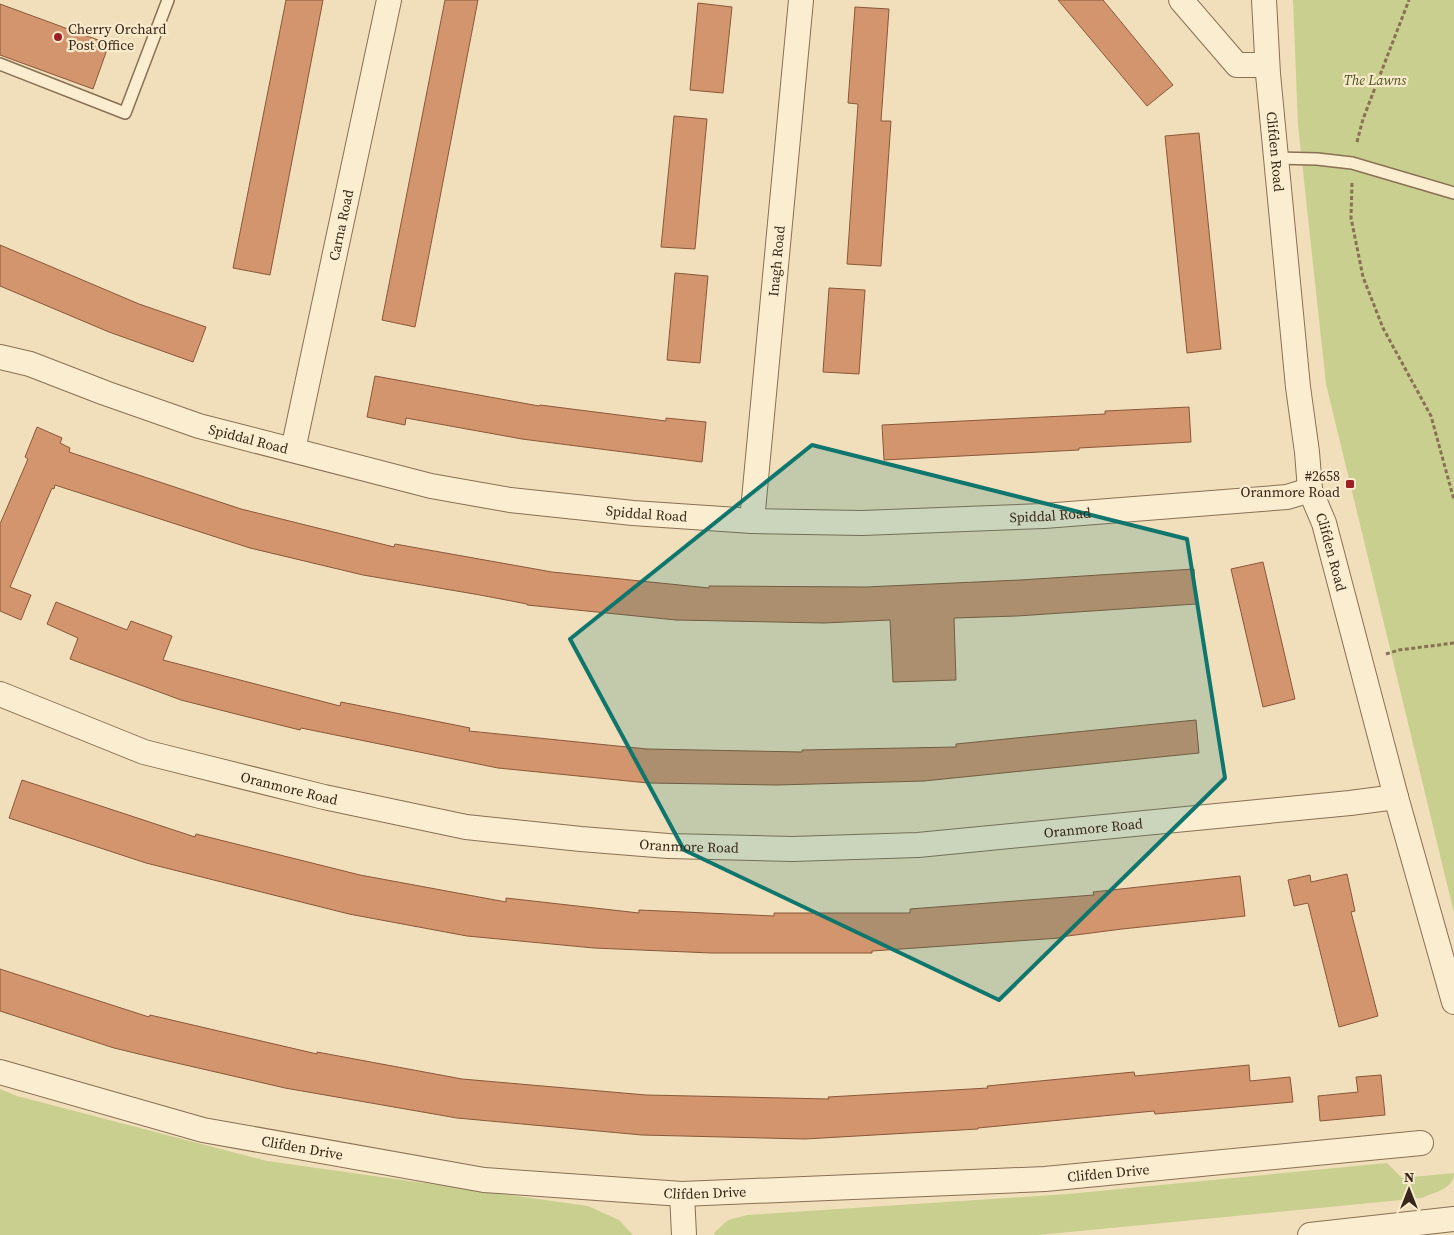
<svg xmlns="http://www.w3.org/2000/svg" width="1454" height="1235" font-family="'Source Serif 4',serif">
<rect width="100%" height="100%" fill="#f1dfbb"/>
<path fill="#c9cf8f" d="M1293 0H1454V913L1326 384 1298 125Z
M0 1089 17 1096 267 1161 588 1206 619 1220 633 1235H0Z
M1387 1163 1402 1178 1454 1173C1454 1189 1435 1192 1422 1198L1038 1235H714L715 1232 728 1220 747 1215 1068 1194Z"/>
<path fill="#d2956e" stroke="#8a5738" d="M286 0H323L270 275 233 268Z
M445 0H478L415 327 382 320Z
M1058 0H1103L1173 85 1147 106Z
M698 3 732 7 723 93 690 90Z
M0 4 109 44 93 89 0 55Z
M855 7 889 9 881 121H891L881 266 847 264 858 104 848 103Z
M674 116 707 119 695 249 661 247Z
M1199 133 1221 349 1187 353 1165 136Z
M0 245 139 304 206 327 193 362 109 332 0 286Z
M675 273 708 276 700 363 667 360Z
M829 288 865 290 859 374 823 372Z
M375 376 539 406 540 405 666 421V418L706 422 702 462 522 439 406 418 405 425 367 417Z
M1189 407 1191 442 1079 448V450L884 460 882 425 1105 414V411Z
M37 427 62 438 60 443 70 448 69 452 241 509 394 547 395 544 552 572 709 588V586L866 587 1020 580 1194 569 1196 604 1017 616 954 618 956 680 893 682 890 620 824 623 676 620 527 605V604L480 595 363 575 250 548 55 485 54 489 52 488 10 587 31 595 21 620 0 611V524L28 459 25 457Z
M1263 562 1295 699 1263 707 1231 569Z
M56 602 127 630 131 621 172 636 163 660 340 706 341 702 470 728 469 731 647 749 802 752V750L956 747V744L1196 720 1199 753 924 781 777 785 648 783 498 768 301 728 300 730 236 714 181 700 70 659 78 638 47 624Z
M22 780 195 837 196 834 360 875 506 902V898L639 913V910L774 916V913H910V909L1094 895 1093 892 1240 876 1245 916 1122 929 1060 937V938L872 951V953H711L594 948 467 936 349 914 146 863 9 818Z
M1347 874 1355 911 1351 912 1378 1016 1339 1027 1308 903 1294 906 1288 880 1310 875 1311 882Z
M0 969 149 1017 150 1015 317 1054V1052L462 1079 646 1095 829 1099 828 1097 988 1088 987 1086 1134 1072 1135 1076 1249 1065 1250 1081 1290 1077 1293 1102 1155 1114 1154 1111 978 1128V1129L805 1139 642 1135 457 1118 285 1088 168 1061 114 1048 0 1011Z
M1381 1075 1385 1115 1320 1121 1318 1096 1358 1092 1356 1077Z"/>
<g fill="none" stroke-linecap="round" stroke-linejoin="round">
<g stroke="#896f54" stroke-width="14">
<path id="service" d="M0 64 125 113 168 0
M1276 158 1317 159 1352 163 1454 193"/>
</g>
<g stroke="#896f54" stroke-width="26">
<g id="minor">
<path d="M1181 0 1237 65H1267"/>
<path id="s1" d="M1264 0 1268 74 1298 387 1307 452 1310 490 1324 523 1396 797 1454 1002"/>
<path id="s2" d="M0 357 30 364 105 393 199 426 431 486 510 500 633 513 752 521 862 523 1044 516 1287 497 1310 490"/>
<path id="s3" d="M293 450 389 0"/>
<path id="s4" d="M752 521 801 0"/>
<path id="s5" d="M0 694 144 752 324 797 466 827 581 839 668 846 792 849 918 845 1350 803 1396 797"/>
<path id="s6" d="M0 1072 203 1130 484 1180 682 1194 1045 1179 1421 1143"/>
<path d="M682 1194 684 1235"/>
<path d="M1310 1235 1454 1219"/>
</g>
</g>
<path stroke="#896f54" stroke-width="3" stroke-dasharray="4 2.5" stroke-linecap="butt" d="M1357 142 1363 119 1409 0
M1352 183 1351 218 1363 277 1383 328 1431 416 1454 500
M1386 654 1399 650 1454 643"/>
<use href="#service" stroke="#fbedcf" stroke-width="11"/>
<use href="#minor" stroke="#fbedcf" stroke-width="24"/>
</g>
<path fill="#0f766e" fill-opacity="0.2" stroke="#0f766e" stroke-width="4" stroke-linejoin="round" d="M812 445 1187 539 1225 778 999 1000 684 850 570 639Z"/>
<g fill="#9c2024" stroke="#f8eacb" stroke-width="2">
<circle cx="58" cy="37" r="5"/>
<rect x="1345" y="479" width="10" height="10" rx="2.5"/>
</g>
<g text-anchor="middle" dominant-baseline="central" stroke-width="4.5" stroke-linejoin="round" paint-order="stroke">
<g font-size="14" fill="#37271a" stroke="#f8eacb" text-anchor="start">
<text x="68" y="29">Cherry Orchard<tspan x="68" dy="16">Post Office</tspan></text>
<text x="1340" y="476" text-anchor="end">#2658<tspan x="1340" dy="16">Oranmore Road</tspan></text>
</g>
<g font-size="14" font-style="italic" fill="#49551f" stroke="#f8eacb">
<text x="1375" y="80">The Lawns</text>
</g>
<g font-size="14" fill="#37271a" stroke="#f8eacb">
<text stroke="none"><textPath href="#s1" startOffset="152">Clifden Road</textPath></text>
<text stroke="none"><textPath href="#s3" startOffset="230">Carna Road</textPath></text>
<text stroke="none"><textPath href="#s4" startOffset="261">Inagh Road</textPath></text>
<text stroke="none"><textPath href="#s2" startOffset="262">Spiddal Road</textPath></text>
<text stroke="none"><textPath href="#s2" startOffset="668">Spiddal Road</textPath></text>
<text stroke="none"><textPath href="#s2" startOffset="1072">Spiddal Road</textPath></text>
<text stroke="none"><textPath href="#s1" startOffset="558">Clifden Road</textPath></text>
<text stroke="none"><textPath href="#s5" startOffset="305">Oranmore Road</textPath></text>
<text stroke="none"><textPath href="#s5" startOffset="1115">Oranmore Road</textPath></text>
<text stroke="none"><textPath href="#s5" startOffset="710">Oranmore Road</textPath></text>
<text stroke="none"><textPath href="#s6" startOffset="312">Clifden Drive</textPath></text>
<text stroke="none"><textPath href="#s6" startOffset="1122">Clifden Drive</textPath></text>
<text stroke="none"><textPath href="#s6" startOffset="718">Clifden Drive</textPath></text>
</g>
</g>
<g transform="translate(1409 1190)" stroke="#f8eacb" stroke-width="4" paint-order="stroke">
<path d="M0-4L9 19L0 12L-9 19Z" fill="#37271a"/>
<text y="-8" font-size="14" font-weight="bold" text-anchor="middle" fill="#37271a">N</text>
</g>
</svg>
